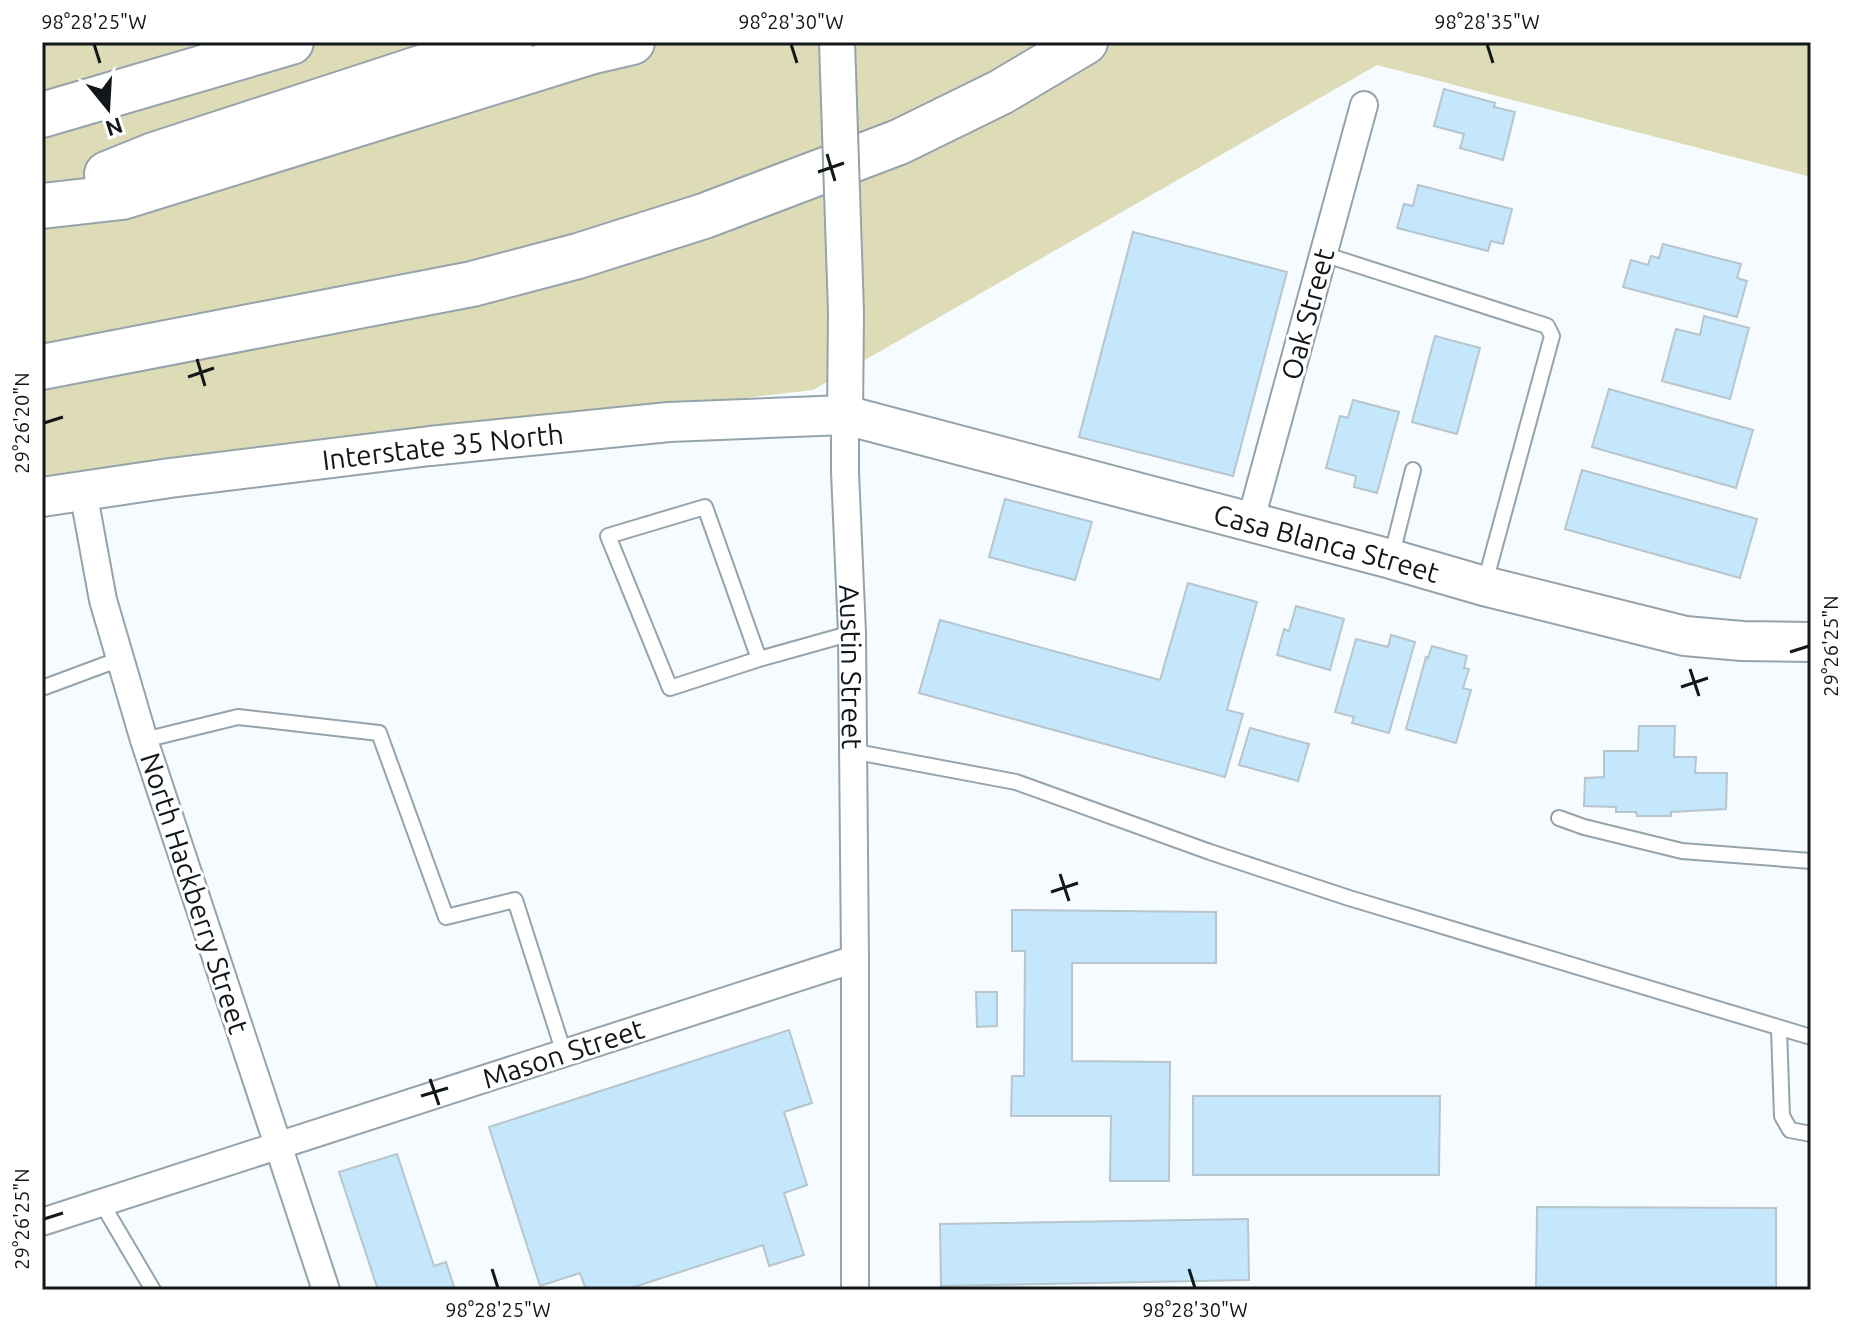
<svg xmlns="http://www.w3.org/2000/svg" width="1853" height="1332" font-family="Ubuntu,sans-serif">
<rect width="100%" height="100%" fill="#f5fbfe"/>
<path fill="#dedcb7" d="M42 42H1811V177L1377 65 813 390 42 481Z"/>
<path fill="#c5e7fc" stroke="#b7c5cd" stroke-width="2" d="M1444 89 1495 103 1494 107 1515 112 1503 160 1460 148 1464 134 1434 126Z
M1418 185 1512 209 1503 244 1491 241 1488 251 1397 228 1404 204 1413 206Z
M1133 232 1287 272 1233 476 1079 437Z
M1663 244 1741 264 1737 278 1747 281 1737 317 1623 287 1631 260 1648 265 1651 256 1659 258Z
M1704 316 1749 328 1730 399 1662 381 1676 329 1700 335Z
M1435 336 1480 348 1457 434 1412 422Z
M1609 389 1753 430 1736 488 1592 447Z
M1353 400 1399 412 1377 493 1354 487 1356 476 1326 468 1340 416 1348 418Z
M1582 470 1757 519 1740 578 1565 529Z
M1005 499 1092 522 1075 580 989 557Z
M1188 583 1257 602 1227 710 1243 714 1225 777 919 693 940 620 1160 680Z
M1296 606 1344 619 1330 670 1277 655 1284 629 1289 631Z
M1391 635 1415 642 1389 733 1352 723 1354 717 1335 712 1356 639 1388 647Z
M1432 646 1467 656 1464 668 1469 669 1463 688 1471 690 1456 743 1406 729 1426 657 1428 658Z
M1639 726H1675L1674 757H1696L1695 773H1727L1726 809 1671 812V816H1637L1636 812H1616V807L1584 806 1585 778 1604 777V751H1638Z
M1250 728 1309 744 1298 781 1239 765Z
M1012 910 1216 912V963H1072V1061L1170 1062 1169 1181H1110L1111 1116H1011L1012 1076H1024L1025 951H1012Z
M976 992H997V1026L977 1027Z
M789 1030 812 1103 784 1112 807 1185 784 1193 804 1255 769 1266 763 1245 625 1290H586L580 1273 540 1286 489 1127Z
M1193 1096H1440L1439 1175H1193Z
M397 1154 434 1266 446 1262 455 1290H378L339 1172Z
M1537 1207 1776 1208V1290H1536Z
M1248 1219 1249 1280 941 1286 940 1224Z"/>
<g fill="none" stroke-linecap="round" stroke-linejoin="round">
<g stroke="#95a3ab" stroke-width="18">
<path id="service" d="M1323 254 1547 326 1552 336 1484 586
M1391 558 1413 470
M759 659 670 688 608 536 705 507 759 659 852 633
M42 688 120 659
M144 740 238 717 379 733 446 917 515 900 564 1053
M851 751 1016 782 1210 852 1349 898 1811 1037
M1559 818 1584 827 1682 851 1811 861
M1779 1029 1782 1116 1790 1130 1811 1134
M101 1202 153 1290"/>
</g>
<g stroke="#95a3ab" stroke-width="30">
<g id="minor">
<path id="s1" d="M845 415V472L852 633 855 959V1290"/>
<path d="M83 491 103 600 144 740 326 1290"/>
<path d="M1250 523 1364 105"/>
<path d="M42 1222 855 959"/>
</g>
</g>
<g stroke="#95a3ab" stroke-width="38">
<path id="tertiary" d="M845 415 846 312"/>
</g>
<g stroke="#95a3ab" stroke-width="42">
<g id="secondary">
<path id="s2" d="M42 497 170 478 430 446 669 422 845 415 1391 559 1484 586 1685 636 1742 641 1811 642"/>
</g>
</g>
<g stroke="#95a3ab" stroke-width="48">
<path id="motorway" d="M42 115 291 42
M107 174 154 155 433 64 510 42
M42 206 122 197 593 51 632 42
M42 367 472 284 578 256 704 216 899 142 1001 92 1085 42"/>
</g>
<use href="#service" stroke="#fff" stroke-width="14"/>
<use href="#minor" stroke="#fff" stroke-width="26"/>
<use href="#tertiary" stroke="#fff" stroke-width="34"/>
<use href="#secondary" stroke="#fff" stroke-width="38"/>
<use href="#motorway" stroke="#fff" stroke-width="44"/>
<g stroke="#95a3ab" stroke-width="38" stroke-linecap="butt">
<path id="tertiary-bridge" d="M837 42 846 312"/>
</g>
<use href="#tertiary-bridge" stroke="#fff" stroke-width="34"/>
</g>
<path fill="none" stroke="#12171a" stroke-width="3" d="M94 44 100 63M791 44 797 63M1487 44 1493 63M827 154 835 181M818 172 844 163M197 359 205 386M188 377 214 368M44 423 63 417M1790 652 1809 646M1690 669 1699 696M1681 687 1708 678M1060 874 1069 901M1051 892 1078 883M430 1079 439 1105M421 1096 448 1088M44 1219 63 1213M492 1269 498 1288M1189 1269 1195 1288"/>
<g text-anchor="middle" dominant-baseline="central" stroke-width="6" stroke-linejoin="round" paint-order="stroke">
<g font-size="28" fill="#12171a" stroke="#fff">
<text transform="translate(1307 314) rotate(-75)">Oak Street</text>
<text stroke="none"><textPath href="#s2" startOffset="404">Interstate 35 North</textPath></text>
<text stroke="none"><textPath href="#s2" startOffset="1306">Casa Blanca Street</textPath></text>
<text stroke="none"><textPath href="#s1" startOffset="252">Austin Street</textPath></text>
<text transform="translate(195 893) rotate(72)">North Hackberry Street</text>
<text transform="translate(563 1053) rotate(-18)">Mason Street</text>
</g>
</g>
<rect width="1853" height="1332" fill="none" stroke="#ffffff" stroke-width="88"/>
<g transform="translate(108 108) rotate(162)" stroke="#ffffff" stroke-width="6" paint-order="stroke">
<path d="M0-6L14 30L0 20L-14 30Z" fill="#12171a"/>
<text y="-12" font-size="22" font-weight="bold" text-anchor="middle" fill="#12171a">N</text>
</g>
<rect x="44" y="44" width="1765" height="1244" fill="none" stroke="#12171a" stroke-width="3"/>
<g font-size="20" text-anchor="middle" fill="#12171a">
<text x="94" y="29">98°28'25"W</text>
<text x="791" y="29">98°28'30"W</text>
<text x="1487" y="29">98°28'35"W</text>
<text transform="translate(22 423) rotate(-90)" y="7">29°26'20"N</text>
<text transform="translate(1831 646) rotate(-90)" y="7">29°26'25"N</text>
<text transform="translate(22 1219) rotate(-90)" y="7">29°26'25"N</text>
<text x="498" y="1317">98°28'25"W</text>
<text x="1195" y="1317">98°28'30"W</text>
</g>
</svg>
